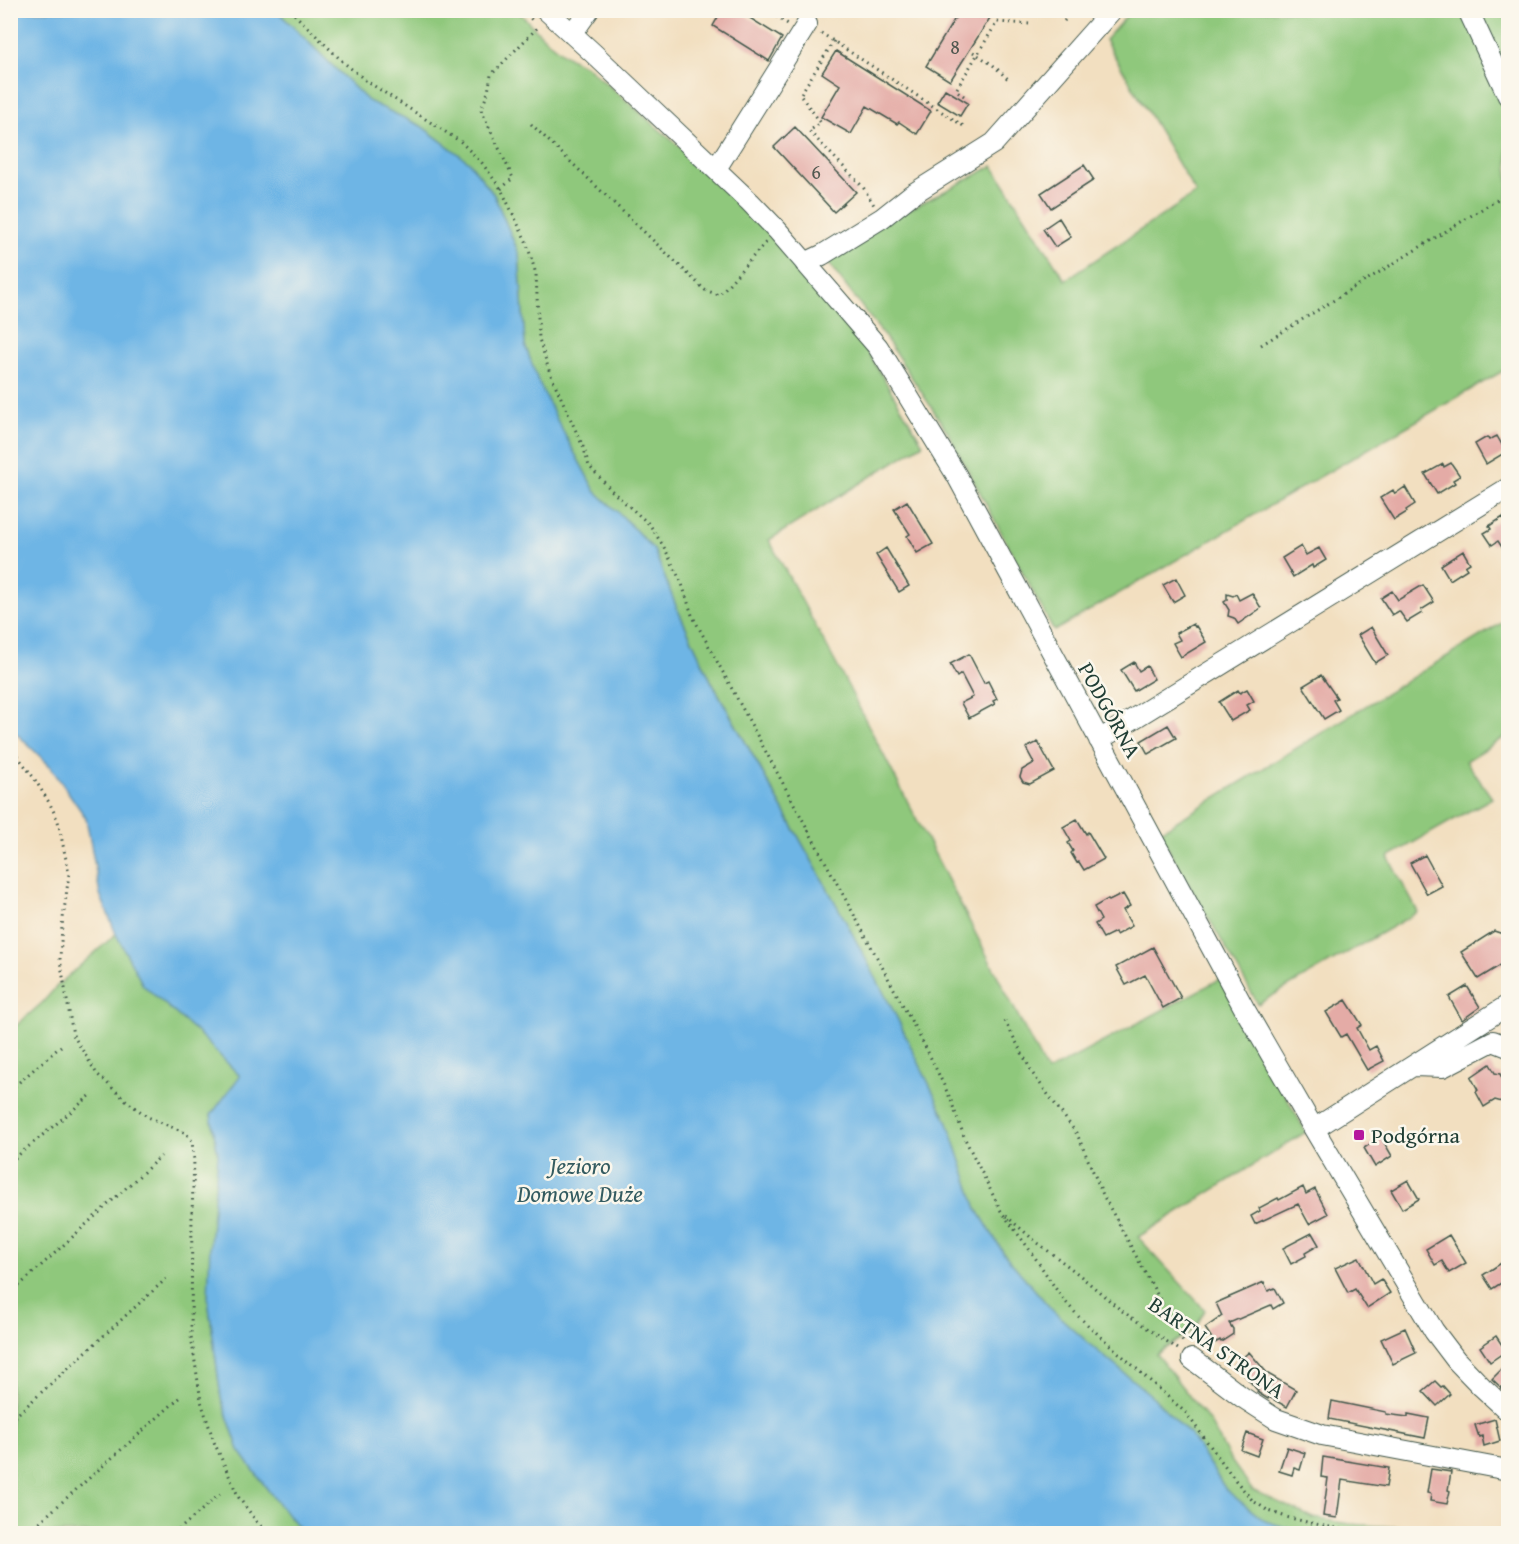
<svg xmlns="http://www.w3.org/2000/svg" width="1519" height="1544" font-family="'Gentium Book Plus',serif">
<rect width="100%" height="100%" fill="#fbf7ec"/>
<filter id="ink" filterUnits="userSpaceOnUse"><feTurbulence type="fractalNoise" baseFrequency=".0167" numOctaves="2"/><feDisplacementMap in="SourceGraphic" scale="12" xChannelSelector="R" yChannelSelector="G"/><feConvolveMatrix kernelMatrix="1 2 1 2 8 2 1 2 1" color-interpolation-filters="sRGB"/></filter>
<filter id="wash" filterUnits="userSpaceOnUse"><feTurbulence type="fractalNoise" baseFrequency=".008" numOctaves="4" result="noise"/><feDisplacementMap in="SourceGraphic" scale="24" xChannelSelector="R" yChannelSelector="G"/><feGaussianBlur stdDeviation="1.35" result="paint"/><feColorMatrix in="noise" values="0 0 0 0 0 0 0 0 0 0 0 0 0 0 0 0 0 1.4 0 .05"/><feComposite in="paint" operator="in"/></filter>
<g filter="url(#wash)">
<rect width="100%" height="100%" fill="#f2dfc0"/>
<path fill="#8fc87c" stroke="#578258" stroke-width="1.5" d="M277 11H518C537 31 559 56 586 66L741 200 805 271 866 349 923 444 769 540 847 684 1047 1072 1220 979 1306 1132 1138 1237 1205 1310 1194 1330 1156 1354 1209 1421 1230 1459 1252 1490 1313 1518 1349 1524 1481 1533H1303L1265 1521 1226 1490 1191 1436 1153 1397 1095 1349 1052 1310 1004 1254 977 1209 948 1123 897 1018 845 920 711 680 676 606 654 550 624 518 595 491 559 424 538 381 525 345 519 254 494 195 469 162 421 126 368 101Z
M1131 11H1508V368L1054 631 947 431 885 337 822 255 993 166 1065 280 1196 193 1105 40Z
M1508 619V735L1466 761 1492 798 1388 857 1418 912 1258 1004 1159 832Z
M116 934 143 985 199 1034 241 1077 211 1115 218 1154 208 1299 221 1398 239 1450 276 1501 303 1533H11L10 1031 42 1003 57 986Z"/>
<path fill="#6eb5e5" stroke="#46798c" stroke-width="1.5" d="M10 11H277L368 101 421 126 469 162 494 195 519 254 525 345 538 381 559 424 595 491 624 518 654 550 676 606 711 681 845 920 897 1018 948 1123 977 1209 1004 1254 1052 1310 1095 1349 1153 1397 1191 1436 1226 1490 1265 1521 1303 1533H303L276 1501 239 1450 221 1398 208 1299 210 1245 218 1154 211 1115 240 1076 199 1034 143 985 116 934 100 894 86 818 50 766 15 732 11 725Z"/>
<g id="blocks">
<path fill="#e4aba6" d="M722 10H737L782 38 769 61 713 26Z
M960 10H995L950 81 926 66Z
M836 51 931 111 917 134 899 122 897 124 867 106 851 134 821 117 840 85 822 73Z
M945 89 968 103 960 116 937 102Z
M795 127 856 192 834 212 774 147Z
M1084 165 1094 180 1051 208 1041 193Z
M1059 218 1071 237 1055 247 1043 229Z
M1497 436 1506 452 1486 464 1475 444 1487 437 1489 440Z
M1451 463 1460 476 1453 480 1455 483 1437 494 1425 474 1443 464 1444 467Z
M1405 487 1415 504 1406 510 1407 512 1394 520 1380 498 1393 490 1395 494Z
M907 501 933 544 917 553 907 536 910 534 894 509Z
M1503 517 1509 526V558L1498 541 1492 545 1484 533 1491 529 1489 526Z
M1301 546 1306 555 1319 548 1326 560 1313 568 1312 565 1293 577 1282 558Z
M886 548 909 586 899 592 876 555Z
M1463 551 1470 563 1465 566 1467 569 1450 580 1441 565Z
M1176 578 1185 595 1173 602 1163 585Z
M1423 585 1434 602 1421 610 1422 613 1407 622 1399 611 1392 615 1381 598 1392 591 1398 600Z
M1252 593 1261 608 1238 624 1234 618 1228 616 1229 610 1224 602 1227 600V594L1233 596 1236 594 1239 600Z
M1193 624 1195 627 1196 626 1206 642 1181 657 1173 643 1180 640 1176 633Z
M1371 627 1388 655 1375 663 1358 635Z
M969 654 984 683 988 681 997 699 993 701 995 704 969 718 961 703 973 697 961 674 957 677 950 664Z
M1134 662 1139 671 1147 666 1154 679 1134 691 1121 670Z
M1321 675 1337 698 1333 700 1339 710 1324 719 1303 686Z
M1247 689 1254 701 1247 705 1250 710 1231 721 1219 702 1238 690 1240 693Z
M1168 725 1176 738 1148 754 1141 741Z
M1038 742 1054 771 1030 784 1023 782 1020 777 1022 770 1034 763 1026 748Z
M1077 819 1086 834 1088 832 1104 859 1084 870 1079 862 1077 863 1071 853 1073 851 1068 843 1071 841 1063 827Z
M1425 855 1442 886 1427 894 1410 863Z
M1123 894 1130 906 1123 910 1132 926 1116 935 1115 932 1103 938 1095 924 1101 920 1094 907 1108 899 1109 901Z
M1494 931 1509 936V960L1478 979 1461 952Z
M1153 947 1181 998 1163 1008 1145 975 1126 985 1116 967Z
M1467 986 1480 1007 1462 1020 1449 997Z
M1346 1000 1362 1025 1357 1028 1369 1050 1376 1046 1384 1061 1367 1070 1346 1034 1341 1037 1326 1012Z
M1490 1064 1495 1073 1500 1074 1504 1082 1503 1086 1509 1096V1104L1495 1100 1484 1107 1476 1092 1478 1090 1471 1077Z
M1381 1137 1392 1156 1375 1167 1364 1148Z
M1408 1180 1419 1199 1402 1209 1391 1190Z
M1303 1187 1306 1194 1315 1189 1328 1214 1309 1224 1298 1204 1255 1224 1251 1216 1260 1211 1259 1208 1278 1198 1279 1200Z
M1312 1233 1319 1245 1305 1253 1306 1256 1291 1264 1283 1248Z
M1449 1235 1466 1263 1449 1273 1442 1261 1435 1265 1426 1249Z
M1359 1257 1373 1284 1381 1279 1390 1293 1367 1308 1355 1289 1348 1293 1335 1268Z
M1509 1258V1278L1492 1289 1483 1275Z
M1264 1282 1268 1291 1275 1288 1283 1303 1273 1309 1271 1305 1229 1323 1233 1329V1334L1221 1342 1220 1340 1215 1343 1205 1328 1222 1316 1216 1303Z
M1405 1328 1416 1353 1393 1364 1381 1339Z
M1496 1336 1506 1351 1490 1362 1480 1347Z
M1249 1352 1268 1374 1296 1390 1287 1407 1269 1397 1268 1399 1257 1392 1258 1391 1235 1364Z
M1509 1362V1395L1492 1379Z
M1435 1381 1441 1387 1443 1386 1450 1394 1437 1406 1423 1391Z
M1332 1401 1386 1412V1414L1408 1417V1414L1429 1418 1425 1438 1329 1419Z
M1495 1419 1500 1441 1484 1446 1482 1436 1479 1437 1475 1425Z
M1247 1433 1263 1439 1257 1456 1241 1450Z
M1287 1447 1305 1453 1300 1470 1294 1468 1292 1475 1279 1471Z
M1323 1457 1389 1468 1386 1487 1342 1480 1337 1518 1323 1516 1328 1478 1321 1477Z
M1431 1469 1451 1472 1448 1490 1450 1491 1447 1504 1430 1501 1431 1494 1427 1493Z"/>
</g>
</g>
<g filter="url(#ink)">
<use href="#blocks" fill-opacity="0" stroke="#3f5549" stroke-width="1.5"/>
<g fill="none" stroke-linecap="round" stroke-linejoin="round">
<g stroke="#3f5549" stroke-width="22">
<path id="minor" d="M546 10 593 53 750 202 777 230 878 347 957 476 1244 1008 1314 1129 1434 1331 1456 1360 1482 1387 1508 1411
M1468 10 1508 96
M572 34 589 10
M716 169 807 24
M805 263 822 255 882 218 911 195 994 143 1112 10
M1099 740 1508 488
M1413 1066 1443 1067 1493 1041 1508 1047
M1314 1129 1508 1005
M1192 1359 1242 1397 1276 1419 1322 1435 1508 1470"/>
</g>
<path stroke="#3f5549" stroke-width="3" stroke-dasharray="1.5 4.5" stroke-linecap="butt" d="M290 10 342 61 365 80 461 142 482 163 501 189 526 241 536 274 539 339 550 373 584 449 589 466 613 492 650 525 665 549 682 584 692 615 927 1050 950 1098 965 1139 1001 1211 1032 1253 1062 1298 1079 1317 1186 1413 1236 1481 1253 1501 1269 1511 1286 1517 1324 1526 1371 1534
M522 10 532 20
M766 10 788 24
M1064 21 1074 10
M821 33 965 127
M834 41 800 95 821 123 809 131 863 187 874 205
M973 52 993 65 1009 80
M964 96 956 90 997 22 1030 24
M531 124 705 290 719 295 766 242
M501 189 513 178 481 110 488 92 491 75 539 26
M1261 345 1508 193
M10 746 34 778 50 804 58 821 69 874 62 926 60 959 73 1035 97 1074 129 1103 148 1117 186 1133 192 1141 194 1160 192 1213 191 1336 201 1401 214 1442 239 1498 257 1522 269 1534
M1005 1021 1033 1074 1077 1134 1104 1197 1184 1344
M10 1090 61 1046
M10 1162 91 1095
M1006 1216 1034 1240 1077 1273 1122 1311 1178 1349
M10 1294 161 1156
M10 1421 166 1279
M26 1534 183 1395
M174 1534 220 1494"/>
<use href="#minor" stroke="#fff" stroke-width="20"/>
</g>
</g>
<rect fill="#b5179e" stroke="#fbf7ec" stroke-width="2" x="1353" y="1129" width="12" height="12" rx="3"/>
<g text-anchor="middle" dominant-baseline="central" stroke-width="5" stroke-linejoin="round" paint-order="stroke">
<g font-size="20" fill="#505850">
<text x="955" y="46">8</text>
<text x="816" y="171">6</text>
</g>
<g font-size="22" fill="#1f3d34" stroke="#fbf7ec">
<text transform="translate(1110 710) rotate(61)">PODGÓRNA</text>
<text transform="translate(1217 1347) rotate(35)">BARTNA STRONA</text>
</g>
<g font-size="22" fill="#1f3d34" stroke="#fbf7ec" text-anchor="start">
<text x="1371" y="1135">Podgórna</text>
</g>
<g font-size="24" font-style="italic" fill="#335b60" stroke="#fbf7ec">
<text x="580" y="1165">Jezioro<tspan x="580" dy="28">Domowe Duże</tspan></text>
</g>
</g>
<rect width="1519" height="1544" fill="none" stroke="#fbf7ec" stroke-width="36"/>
</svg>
